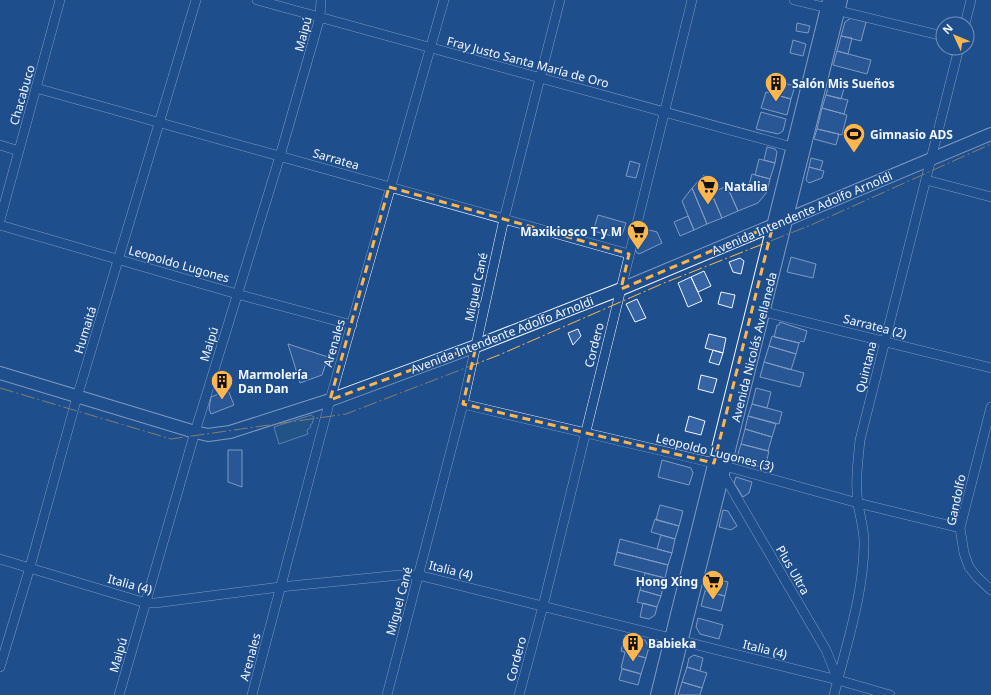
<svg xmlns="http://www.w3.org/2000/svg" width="991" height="695" font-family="'Noto Sans',sans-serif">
<rect width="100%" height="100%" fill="#1f4e8c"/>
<path fill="#245a82" stroke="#a8bbd7" d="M311 415 314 417 312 424 310 425 311 427 307 430 308 434 279 444 274 427Z"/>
<path fill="#3563a3" stroke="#f2f6ff" d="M851 18 866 22 861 41 841 36 845 22Z
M797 23 810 26 808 33 796 31Z
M841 36 852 38 848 54 837 51Z
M793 40 806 44 803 56 790 53Z
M837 51 871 60 867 74 833 65Z
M776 81 795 86 791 99 772 94Z
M830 81 845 85 841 99 826 95Z
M766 92 791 99 787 115 761 108Z
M826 95 848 100 844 114 822 108Z
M822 108 847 115 842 135 817 129Z
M761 112 786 119 783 131 778 134 756 129Z
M817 129 839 134 836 145 814 139Z
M767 147 775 149 777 152 775 163 764 160Z
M811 158 823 161 820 170 809 167Z
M759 159 775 163 770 179 755 175Z
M630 161 640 164 636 178 626 176Z
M809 167 824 171 822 178 809 183 806 180Z
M752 174 770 179 767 192 748 188Z
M704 175 722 218 707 224 692 188Z
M725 182 748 188 767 192 758 203 738 211Z
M727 186 738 211 722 218 711 193Z
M692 188 707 224 694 230 682 201Z
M598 215 626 223 622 235 616 237 593 231Z
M688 216 694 230 680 236 674 222Z
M641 228 657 232 662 243 639 254 636 252 635 248Z
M791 257 816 264 813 278 787 272Z
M740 258 744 261 741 274 733 272 729 262Z
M704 271 711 286 698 292 691 277Z
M691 277 702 301 688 307 678 283Z
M721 292 735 295 732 308 718 304Z
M637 299 646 318 635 322 626 304Z
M780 322 807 331 804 342 801 341 799 343 774 337 777 325H779Z
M578 329 581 336 573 345 568 333Z
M709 334 726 338 723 353 705 348Z
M772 336 799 343 796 354 769 346Z
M288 344 328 357 322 375 300 383Z
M769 346 796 354 791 370 764 362Z
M713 350 723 353 719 365 709 362Z
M764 362 804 373 800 387 760 377Z
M701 375 717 379 713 393 698 389Z
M756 388 771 392 767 408 752 404Z
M228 390 234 405 211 414 209 409 211 397Z
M752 404 782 412 779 424 748 416Z
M689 416 705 421 701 435 685 431Z
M748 416 776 424 772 437 745 429Z
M745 429 772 437 768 451 741 444Z
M741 444 769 451 765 468 742 462 737 457Z
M228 450H242V487L228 482Z
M662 460 691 468 693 473 689 485 658 477Z
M736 477 752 482 749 493 743 497 734 483Z
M660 505 683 511 679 526 656 520Z
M723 510 728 511 737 526 731 530 719 527Z
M655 519 679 526 675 539 651 532Z
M661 535 675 539 672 553 657 549Z
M620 539 672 553 668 565 617 552Z
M617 552 668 565 665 578 614 565Z
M645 573 665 578 661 596 640 590Z
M708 577 728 582 725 596 705 591Z
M640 590 661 596 657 607 637 602Z
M705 591 725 596 721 611 701 606Z
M643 603 657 607 655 615 649 619 640 617Z
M698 618 723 625 719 639 700 634 696 627Z
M625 635 645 640 649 647 646 658 621 651Z
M625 652 646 658 641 674 621 668Z
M694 655 703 658 700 671 687 667 689 658Z
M687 667 707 673 702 688 682 682Z
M622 669 641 674 638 685 619 680Z
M682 682 702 688 700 695H678Z"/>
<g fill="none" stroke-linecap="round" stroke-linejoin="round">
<g stroke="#f2f6ff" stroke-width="10">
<path id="street" d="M257 0 792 147
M794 0 943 36
M965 24 971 0
M36 88 629 254
M0 145 19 151
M926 180 991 197
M0 220 60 0
M0 225 237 294 352 325
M757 310 991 368
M463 404 714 463 858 503 960 528
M991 407 960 528 964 553 969 567 977 577 991 590
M723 474 826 650 838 680
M0 559 146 603H155L280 587 400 575H418L838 680 890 695
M0 667 30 567 77 397 196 0
M119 695 195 432 280 156 320 17 321 0
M252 695 330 400 444 0
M387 695 463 404 504 219 560 0
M519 695 543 606 692 0
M834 695C846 645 863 597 864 546 865 532 860 517 858 504 855 482 858 461 860 440L959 48"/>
</g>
<g stroke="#f2f6ff" stroke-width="14">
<path id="secondary" d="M0 373 195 432 208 435 230 432 330 400 476 346 621 289 991 134
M657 695 829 0
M668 695 841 0"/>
</g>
<use href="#street" stroke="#1f4e8c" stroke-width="9"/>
<use href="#secondary" stroke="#1f4e8c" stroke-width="12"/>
<path stroke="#ffb74d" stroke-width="1" stroke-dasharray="14 3 2 3" stroke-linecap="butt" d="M0 388 171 439 346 414 499 355 664 283 811 225 991 144"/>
</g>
<path d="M0 0H991V695H0ZM389 187 629 254 621 289 773 225 714 463 463 404 476 346 330 400Z" fill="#1f4e8c" fill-opacity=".55" fill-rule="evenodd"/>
<path fill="none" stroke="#ffb74d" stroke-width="3" stroke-dasharray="8 5" stroke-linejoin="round" d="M389 187 629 254 621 289 773 225 714 463 463 404 476 346 330 400Z"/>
<defs>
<g id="building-pin" transform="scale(1.15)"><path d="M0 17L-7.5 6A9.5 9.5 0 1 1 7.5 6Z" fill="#ffb74d" stroke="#1f4e8c"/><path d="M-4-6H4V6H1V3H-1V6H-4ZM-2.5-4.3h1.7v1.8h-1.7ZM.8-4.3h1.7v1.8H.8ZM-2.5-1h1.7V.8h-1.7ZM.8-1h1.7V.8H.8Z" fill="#111"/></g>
<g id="stadium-pin" transform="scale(1.15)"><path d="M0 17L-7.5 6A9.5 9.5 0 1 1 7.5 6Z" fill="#ffb74d" stroke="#1f4e8c"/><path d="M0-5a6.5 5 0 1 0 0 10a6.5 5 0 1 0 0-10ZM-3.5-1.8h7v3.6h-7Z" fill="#111"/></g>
<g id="supermarket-pin" transform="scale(1.15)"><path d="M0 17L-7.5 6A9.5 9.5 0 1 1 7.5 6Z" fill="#ffb74d" stroke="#1f4e8c"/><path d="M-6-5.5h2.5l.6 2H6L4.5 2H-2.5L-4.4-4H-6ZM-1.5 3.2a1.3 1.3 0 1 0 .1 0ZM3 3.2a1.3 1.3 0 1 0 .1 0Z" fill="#111"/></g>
</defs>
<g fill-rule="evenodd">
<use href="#building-pin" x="776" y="83"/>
<use href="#stadium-pin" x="854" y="134"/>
<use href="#supermarket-pin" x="708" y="186"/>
<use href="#supermarket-pin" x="638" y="231"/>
<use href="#building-pin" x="222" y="381"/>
<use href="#supermarket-pin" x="713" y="581"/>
<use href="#building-pin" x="633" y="643"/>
</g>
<g text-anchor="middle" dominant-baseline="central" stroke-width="3" stroke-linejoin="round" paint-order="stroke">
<g font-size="12" fill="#f2f6ff" stroke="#1f4e8c">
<text transform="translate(303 34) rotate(-75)">Maipú</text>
<text transform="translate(528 62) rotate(15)">Fray Justo Santa María de Oro</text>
<text transform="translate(22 95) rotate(-74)">Chacabuco</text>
<text transform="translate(336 159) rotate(16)">Sarratea</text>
<text transform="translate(802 213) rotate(-23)">Avenida Intendente Adolfo Arnoldi</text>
<text transform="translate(179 264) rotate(16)">Leopoldo Lugones</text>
<text transform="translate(476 287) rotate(-78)">Miguel Cané</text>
<text transform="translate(875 326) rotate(14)">Sarratea (2)</text>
<text transform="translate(85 330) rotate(-73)">Humaitá</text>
<text transform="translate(502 335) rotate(-21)">Avenida Intendente Adolfo Arnoldi</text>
<text transform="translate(334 343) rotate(-74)">Arenales</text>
<text transform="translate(209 344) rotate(-73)">Maipú</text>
<text transform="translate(594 345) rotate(-76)">Cordero</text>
<text transform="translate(754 347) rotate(-76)">Avenida Nicolás Avellaneda</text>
<text transform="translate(866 367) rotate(-76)">Quintana</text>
<text transform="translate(715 452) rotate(14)">Leopoldo Lugones (3)</text>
<text transform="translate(956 500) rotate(-78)">Gandolfo</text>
<text transform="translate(451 570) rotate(14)">Italia (4)</text>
<text transform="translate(793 570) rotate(60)">Plus Ultra</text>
<text transform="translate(130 584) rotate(15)">Italia (4)</text>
<text transform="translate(399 601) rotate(-75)">Miguel Cané</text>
<text transform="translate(765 649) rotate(14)">Italia (4)</text>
<text transform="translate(118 655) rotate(-74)">Maipú</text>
<text transform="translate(250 657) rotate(-75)">Arenales</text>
<text transform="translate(516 659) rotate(-75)">Cordero</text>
</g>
<g font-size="12" font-weight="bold" fill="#f2f6ff" stroke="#1f4e8c" text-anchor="start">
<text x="792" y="83">Salón Mis Sueños</text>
<text x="870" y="134">Gimnasio ADS</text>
<text x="724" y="186">Natalia</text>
<text x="622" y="231" text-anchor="end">Maxikiosco T y M</text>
<text x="238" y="374">Marmolería<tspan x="238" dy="14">Dan Dan</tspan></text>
<text x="698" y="581" text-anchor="end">Hong Xing</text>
<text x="648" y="643">Babieka</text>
</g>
</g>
<g transform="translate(955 36) rotate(314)"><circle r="19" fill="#1f4e8c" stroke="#7391ba"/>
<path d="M0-3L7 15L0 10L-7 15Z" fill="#ffb74d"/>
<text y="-6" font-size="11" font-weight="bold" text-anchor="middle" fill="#f2f6ff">N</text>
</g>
</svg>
